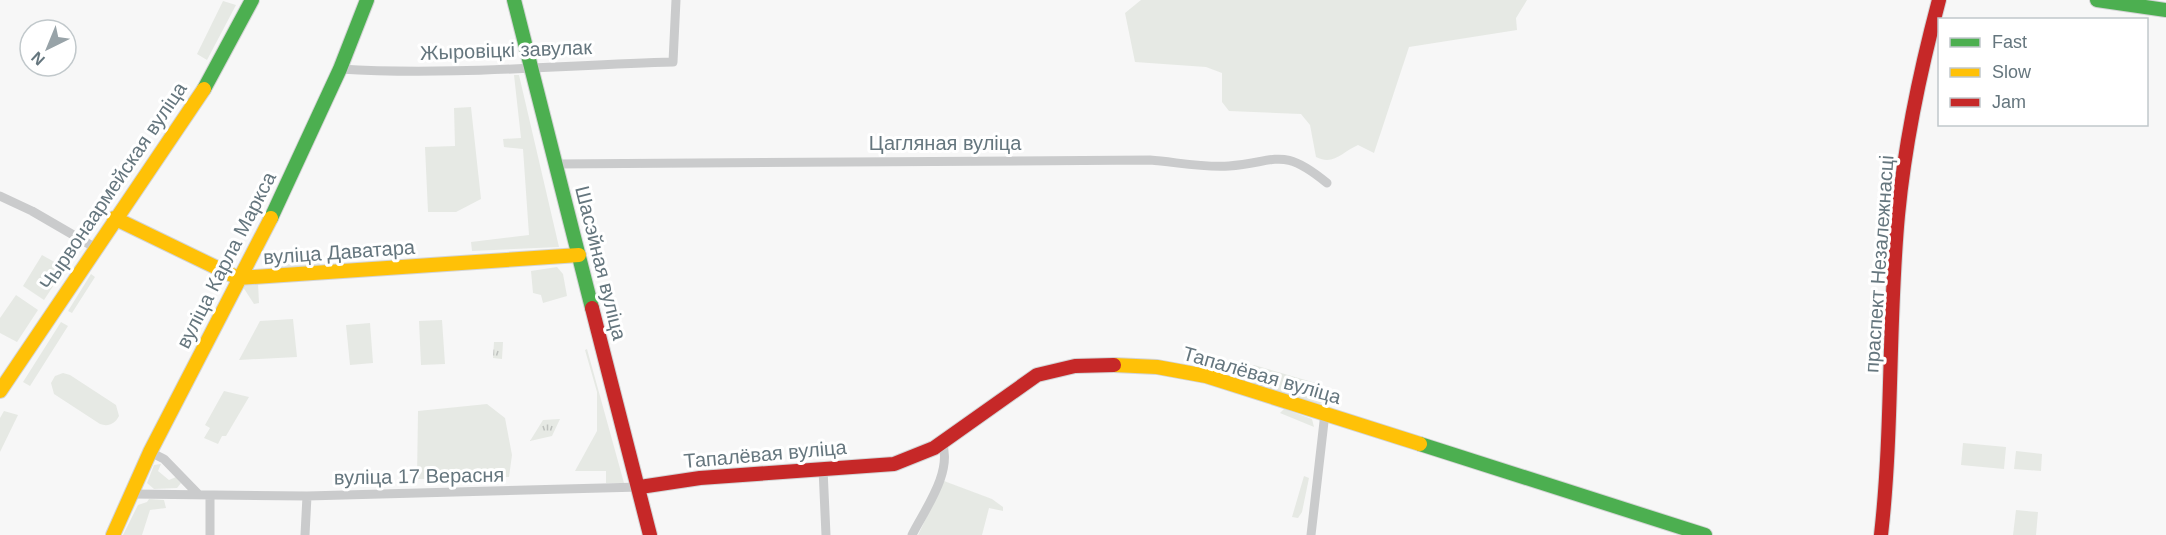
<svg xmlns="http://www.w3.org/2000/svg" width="2166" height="535" font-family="Arial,sans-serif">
<defs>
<pattern id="park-tufts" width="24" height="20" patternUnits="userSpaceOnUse" patternTransform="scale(1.5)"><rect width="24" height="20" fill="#e6e9e4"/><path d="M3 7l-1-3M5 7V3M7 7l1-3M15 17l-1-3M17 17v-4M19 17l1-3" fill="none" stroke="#bec1be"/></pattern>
</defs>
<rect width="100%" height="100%" fill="#f7f7f7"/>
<path fill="#e6e9e4" d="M1141 0H1527L1516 18 1517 30 1409 47 1374 153 1358 145C1342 152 1334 166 1316 157L1310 125 1301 114 1229 111 1222 102V73L1206 67 1135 62 1125 13Z
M223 1 236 5 207 60 197 54Z
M514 75H519L559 247 472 251 471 242 529 235 523 149 504 147 503 139 521 138Z
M471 107 481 199 456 212H428L425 147 455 146 454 108Z
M404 248 405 255 383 257 372 250Z
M42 255 65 268 44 300 23 286Z
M320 262V267L270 270 274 265Z
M557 267 563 274 567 296 543 303 541 295 533 293 531 271Z
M91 274 95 277 72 313 68 311Z
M258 283 259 303 254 304 241 284Z
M16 295 38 310 17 342 0 333V318Z
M293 319 297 357 239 360 260 321Z
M442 320 445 364 421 365 419 321Z
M61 322 68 326 30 386 23 382Z
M370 323 373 363 350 365 346 325Z
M587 349 624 483H606V471H575L597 431V392L585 350Z
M1254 365 1319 384 1325 392 1326 399 1320 404 1312 403 1256 385 1248 381 1245 375 1247 368Z
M63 373 70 375 116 405 119 416C115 424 108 427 100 424L54 394 51 383 55 376Z
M224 391 249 397 226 436H222L218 444 204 438 210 428 205 425Z
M487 404 505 418 512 455 509 477 442 476 441 473 428 479H417L418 411Z
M1284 409 1312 419 1314 427 1280 413Z
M4 411 18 415 0 452V418Z
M1963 443 2006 447 2004 469 1961 465Z
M2016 451 2042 454 2041 471 2014 469Z
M161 464 158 471 169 480 176 477 181 483 177 488 154 489 147 483 154 465Z
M1304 476 1309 478 1302 512 1298 518 1292 517Z
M944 481 992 499 1003 507V511L989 508 982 535H918Z
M149 499 164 500 166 508 150 510 142 535H123L138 505 147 502Z
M2016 510 2038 512 2036 535H2013Z"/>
<path fill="url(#park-tufts)" d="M494 342H503L502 359 493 358Z
M560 419 552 436 530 441 543 420Z"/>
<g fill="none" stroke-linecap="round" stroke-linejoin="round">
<g stroke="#d3d4d5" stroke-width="16">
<path id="fast" d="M514 0 592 308
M2097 0 2166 10
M204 89 252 0
M271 218 340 69 367 0
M1420 444 1705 535"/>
</g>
<g stroke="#d3d4d5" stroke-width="16">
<path id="slow" d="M114 218 238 278 579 255
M1114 365 1157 367 1206 376 1420 444
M0 391 204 89
M113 535 150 452 271 218"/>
</g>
<g stroke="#d3d4d5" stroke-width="16">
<path id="jam" d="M592 308 650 535
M640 487 700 478 894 464 934 448 1037 375 1075 366 1114 365
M1881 535C1893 429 1888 322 1898 215 1905 142 1920 71 1939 0"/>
</g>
<path stroke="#cacbcc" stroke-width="9" d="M340 69C450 76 563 65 673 62L676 0
M556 164 1150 160C1176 162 1203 168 1229 166 1278 162 1282 146 1327 183
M0 196 32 211 94 247
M150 452 164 459 199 495
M823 469 826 535
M132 494 307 496 640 487
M210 495V535
M305 535 307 496
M912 535C925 509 953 472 942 442
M1311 535 1325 413"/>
<use href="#fast" stroke="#4caf50" stroke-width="14"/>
<use href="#slow" stroke="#ffc107" stroke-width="14"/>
<use href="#jam" stroke="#c62828" stroke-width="14"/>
</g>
<g text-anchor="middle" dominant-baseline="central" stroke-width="6" stroke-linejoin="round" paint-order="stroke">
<g font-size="20" fill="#65767e" stroke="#fff">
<text transform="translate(506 50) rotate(-2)">Жыровіцкі завулак</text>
<text x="945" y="143">Цагляная вуліца</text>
<text transform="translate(113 186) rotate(-56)">Чырвонаармейская вуліца</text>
<text transform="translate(339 252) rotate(-4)">вуліца Даватара</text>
<text transform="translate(226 260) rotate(-63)">вуліца Карла Маркса</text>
<text transform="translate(601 263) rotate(76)">Шасэйная вуліца</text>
<text transform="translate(1879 264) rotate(-86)">праспект Незалежнасці</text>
<text transform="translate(1262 375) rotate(16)">Тапалёвая вуліца</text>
<text transform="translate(765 454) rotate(-5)">Тапалёвая вуліца</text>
<text transform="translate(419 476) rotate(-1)">вуліца 17 Верасня</text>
</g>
</g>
<rect x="1938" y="18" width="210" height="108" fill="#ffffff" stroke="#c1c8cb" stroke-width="1.5"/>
<rect x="1950" y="38" width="30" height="9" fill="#4caf50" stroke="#c1c8cb" stroke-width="1.5"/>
<text x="1992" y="48" font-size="18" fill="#65767e">Fast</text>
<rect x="1950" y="68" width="30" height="9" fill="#ffc107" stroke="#c1c8cb" stroke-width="1.5"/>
<text x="1992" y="78" font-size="18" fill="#65767e">Slow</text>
<rect x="1950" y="98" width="30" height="9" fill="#c62828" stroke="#c1c8cb" stroke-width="1.5"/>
<text x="1992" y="108" font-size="18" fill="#65767e">Jam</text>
<g transform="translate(48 48) rotate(223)"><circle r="28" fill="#ffffff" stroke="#c1c8cb" stroke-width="1.5"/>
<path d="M0-4.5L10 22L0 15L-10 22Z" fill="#98a3a8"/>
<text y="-9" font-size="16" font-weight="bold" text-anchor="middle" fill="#65767e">N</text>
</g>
</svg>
